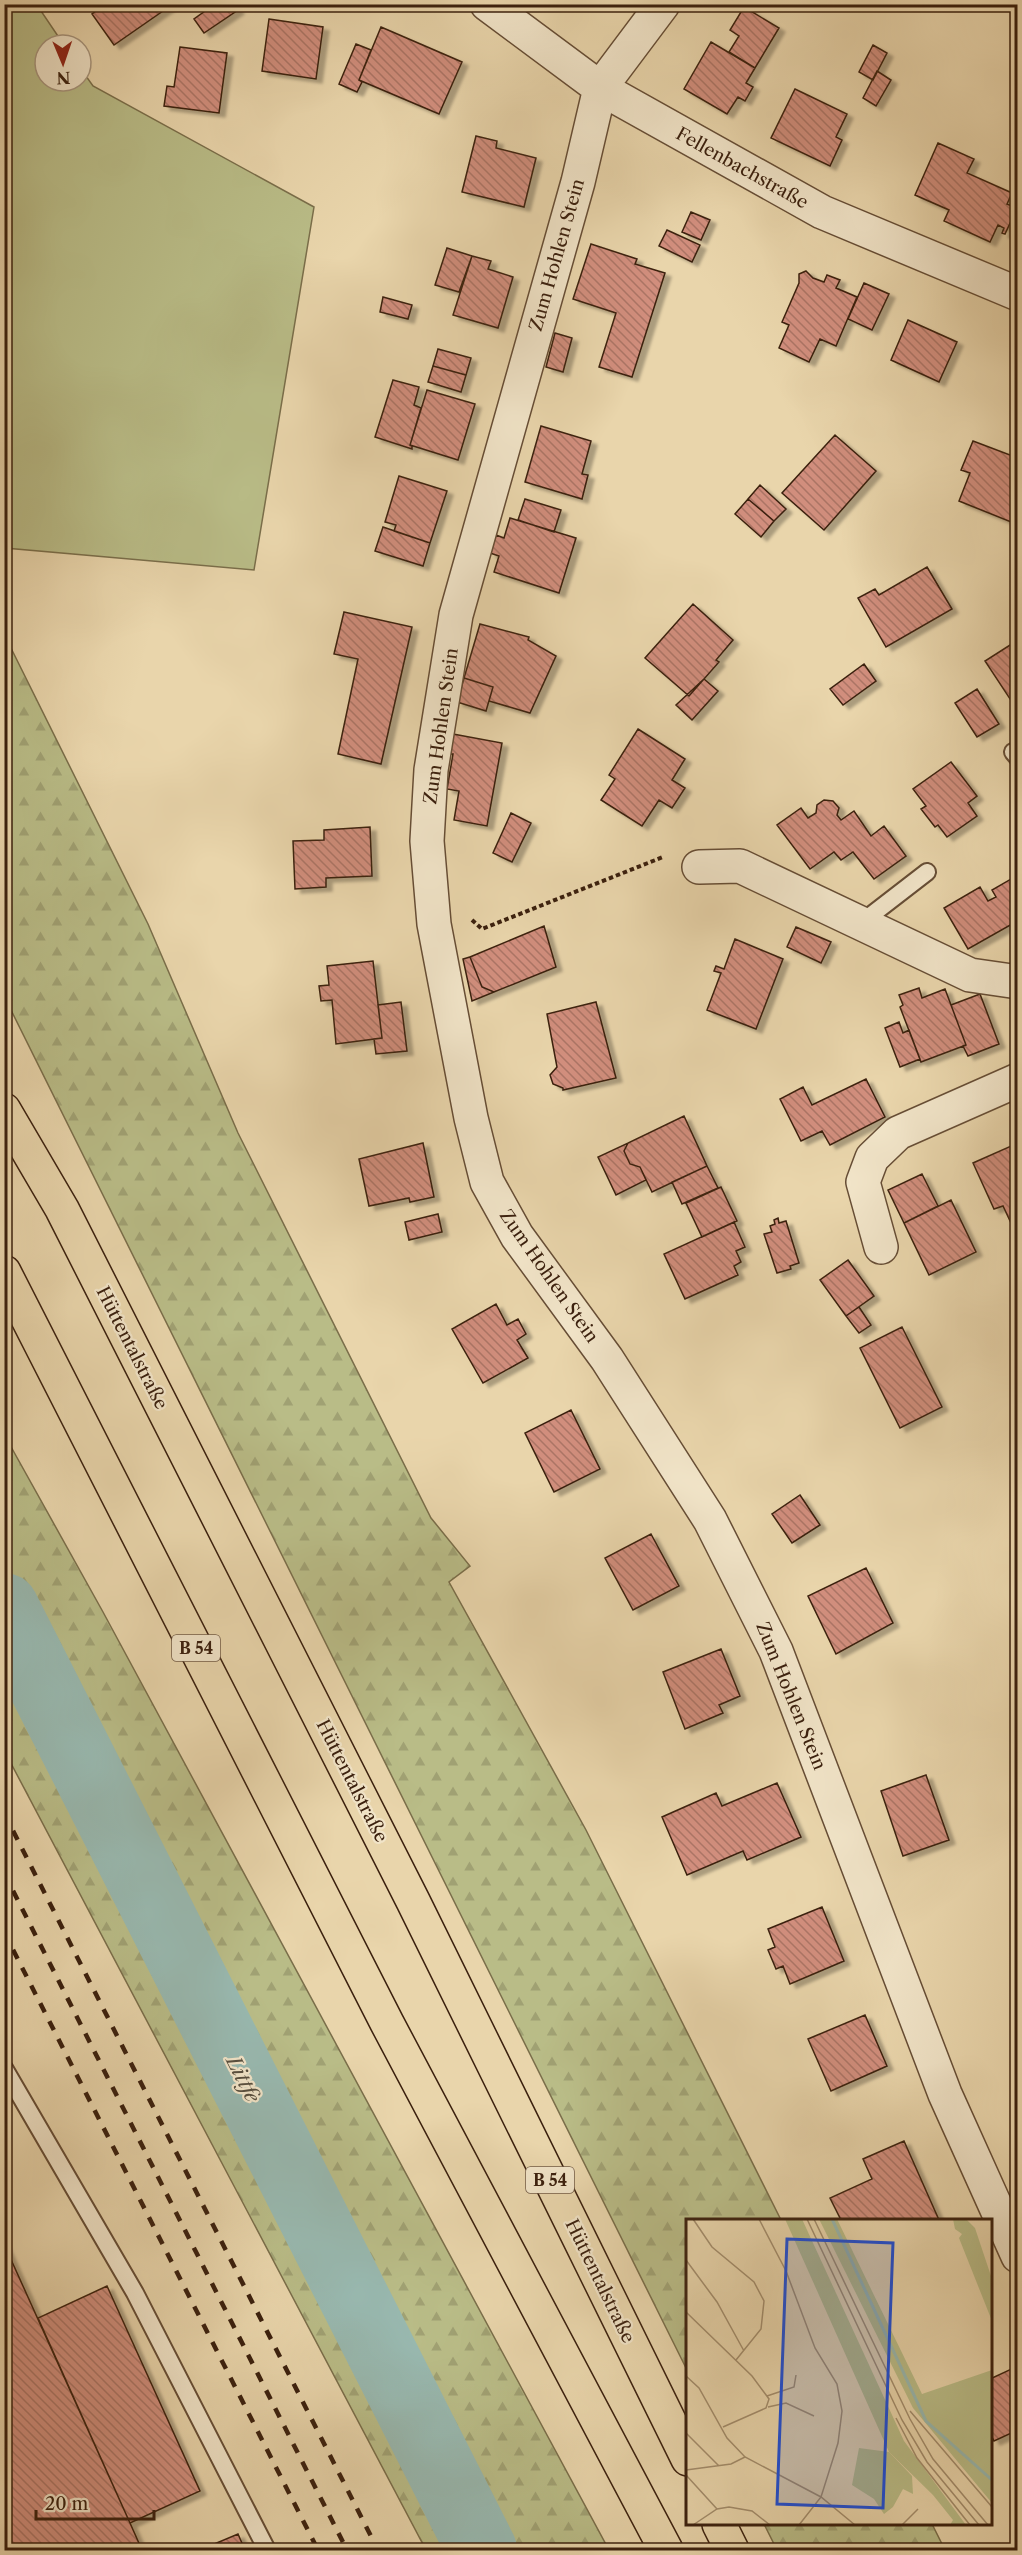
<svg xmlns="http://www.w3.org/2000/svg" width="1022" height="2555" font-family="'Libre Caslon Text',serif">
<defs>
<pattern id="forest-firs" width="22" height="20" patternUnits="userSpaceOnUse" patternTransform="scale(1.5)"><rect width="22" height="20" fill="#b9bc87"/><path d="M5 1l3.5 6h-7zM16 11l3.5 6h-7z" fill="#a0a173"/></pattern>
<pattern id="building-back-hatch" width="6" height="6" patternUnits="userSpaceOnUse" patternTransform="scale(1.5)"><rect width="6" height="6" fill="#d18e7d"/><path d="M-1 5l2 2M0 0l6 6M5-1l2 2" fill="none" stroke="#ab7465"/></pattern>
<filter id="shadow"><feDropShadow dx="6" dy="4" stdDeviation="1.5" flood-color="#0004"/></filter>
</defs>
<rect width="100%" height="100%" fill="#e9d5ab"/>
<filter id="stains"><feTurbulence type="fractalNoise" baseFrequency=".00333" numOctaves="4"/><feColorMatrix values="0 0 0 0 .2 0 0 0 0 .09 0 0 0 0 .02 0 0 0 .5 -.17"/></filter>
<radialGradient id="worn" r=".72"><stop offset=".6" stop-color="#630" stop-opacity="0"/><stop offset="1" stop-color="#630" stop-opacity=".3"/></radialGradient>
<path fill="#b9bc87" stroke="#7a6e4a" stroke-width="1.5" d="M4 5H37L64 45H45V81H81V69L93 86 314 207 254 570 5 548Z"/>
<path fill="url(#forest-firs)" stroke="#7a6e4a" stroke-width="1.5" d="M4 634 148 924 238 1133 431 1518 470 1566 449 1582 586 1830 781 2220H688L687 2370 5 998Z
M5 1436 103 1612 609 2550H426L5 1752Z
M764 2524H932L945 2550H777Z"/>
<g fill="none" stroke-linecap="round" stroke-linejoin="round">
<path stroke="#98b8af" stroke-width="70" d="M4 1608 482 2550"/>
</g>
<path fill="url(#building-back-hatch)" stroke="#3b200e" stroke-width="1.5" filter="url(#shadow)" d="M105 4H173L114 45 92 14Z
M215 4H234L238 10 204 33 194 19Z
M744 7 779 28 755 68 729 52 739 36 730 30Z
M269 19 323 27 316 79 262 71Z
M381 27 462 62 439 114 359 80Z
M711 42 755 68 746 83 753 87 745 101 738 97 727 114 684 89Z
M356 44 371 50 359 80 362 82 357 92 339 84Z
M873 45 887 53 873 80 859 72Z
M180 47 227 53 219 113 164 106 167 86 174 87Z
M877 71 891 80 876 106 863 98Z
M795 89 847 114 836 137 842 140 830 166 771 138Z
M476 136 497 141 496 148 536 158 524 207 462 192Z
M938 143 974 159 967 173 1012 193 1007 204 1017 208 1005 234 1002 233 1004 228 998 225 990 242 944 221 949 210 915 195Z
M691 212 710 220 701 240 682 232Z
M667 230 700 245 692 262 659 246Z
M591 244 637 259 635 264 665 273 632 377 599 367 616 313 573 299Z
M447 248 472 256 459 292 435 285Z
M472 256 491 261 488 269 513 277 498 328 453 315Z
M806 271 813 278 824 282 827 275 840 280 836 288 857 297 836 346 820 339 809 362 779 348 789 325 782 322 799 283V274Z
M864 283 889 294 872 330 848 319Z
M383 297 412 305 408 319 380 312Z
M908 320 957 342 939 382 891 360Z
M555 333 572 338 563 372 546 367Z
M438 349 471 358 466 375 433 366Z
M433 366 466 375 461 392 428 382Z
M393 380 419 387 414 405 421 408 410 445 412 446V449L375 437Z
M427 390 475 404 458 460 410 445Z
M541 426 591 441 582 474 588 475 582 499 525 482Z
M835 435 876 471 824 530 782 493Z
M973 441 1018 458 1016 524 959 501 970 473 961 470Z
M399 476 447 491 430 543 394 531 396 525 385 522Z
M760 485 786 509 774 521 748 499Z
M525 499 561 510 554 532 518 520Z
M748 499 774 521 761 537 735 514Z
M510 518 576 538 559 593 494 572 499 556 490 553 496 535 504 538Z
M383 527 430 543 423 566 375 551Z
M927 567 952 609 886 647 858 598 875 589 879 595Z
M693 604 733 640 716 660 719 662 689 696 645 658Z
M344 612 412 627 381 764 338 754 358 659 334 654Z
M480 624 529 637 528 640 556 656 530 713 489 701 493 687 464 678Z
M1018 640V711L985 661Z
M864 664 876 681 843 705 830 689Z
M464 678 493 687 486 711 457 702Z
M704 679 718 691 692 720 676 705Z
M977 689 999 724 977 737 955 703Z
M638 729 685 759 672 780 685 788 672 808 659 800 642 826 601 800 615 779 609 775Z
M453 734 502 743 487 826 454 820 459 791 447 789 453 754H449Z
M951 762 977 796 968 803 977 816 947 837 938 825 935 827 921 809 926 806 913 789Z
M824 800 833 801 839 808 837 815 841 820 854 811 871 836 884 826 906 856 874 879 853 852 841 860 834 852 810 869 777 825 801 808 808 818 816 813 817 805Z
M511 813 531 823 512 862 493 853Z
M370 827 372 876 326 878V887L295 889 293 841 324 840V830Z
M1018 875V933L1012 924 968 949 944 908 980 887 988 901 996 897 992 890Z
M544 926 556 967 494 992 482 987 470 957Z
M796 927 831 942 821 963 787 947Z
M735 939 783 959 756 1029 707 1010 721 973 714 971 716 966 724 969Z
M470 957 482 987 494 992 472 1001 463 959Z
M373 961 382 1038 336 1044 332 1000 321 1001 319 986 329 985 327 966Z
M919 988 922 998 945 989 966 1045 921 1062 900 1007 903 1005 899 995Z
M980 994 999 1044 968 1056 963 1046 966 1045 951 1005Z
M401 1002 407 1051 376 1054 374 1039 382 1038 378 1005Z
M596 1002 616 1078 563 1090V1088L553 1084 550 1075 557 1067 547 1014Z
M899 1022 903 1033 909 1030 920 1059 900 1067 885 1028Z
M866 1079 885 1117 830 1145 822 1131 801 1141 780 1099 803 1087 812 1105Z
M684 1116 707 1166 652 1192 640 1167 630 1164 624 1151 628 1143Z
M423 1143 434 1197 410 1202 409 1198 369 1206 359 1159Z
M628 1143 624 1151 630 1164 640 1167 646 1180 616 1195 598 1157Z
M1018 1143V1238L1003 1206 994 1209 973 1163Z
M707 1166 718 1188 682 1204 672 1182Z
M922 1174 938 1206 904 1223 888 1190Z
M721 1187 737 1221 702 1237 686 1203Z
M951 1200 976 1252 929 1275 904 1223Z
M438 1214 442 1232 409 1240 405 1222Z
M778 1218 779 1223 786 1221 799 1263 790 1266 791 1269 777 1273 764 1234 772 1232 770 1226 775 1224 774 1220Z
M734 1222 745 1247 736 1251 741 1262 734 1266 738 1275 685 1299 664 1254Z
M848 1260 874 1296 846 1316 820 1280Z
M496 1304 507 1325 518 1319 526 1334 517 1340 528 1358 483 1383 452 1329Z
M859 1307 871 1325 859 1333 846 1316Z
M902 1327 942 1407 900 1428 860 1348Z
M571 1410 600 1469 554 1492 525 1433Z
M800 1495 820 1525 792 1543 772 1514Z
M651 1534 679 1586 633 1610 605 1558Z
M866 1568 893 1623 836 1654 808 1596Z
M721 1649 740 1696 719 1705 723 1713 685 1729 663 1672Z
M926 1775 949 1840 903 1856 881 1791Z
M777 1783 801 1837 747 1860 743 1851 687 1875 662 1817 716 1793 722 1806Z
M822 1907 844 1961 790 1984 783 1966 776 1969 768 1950 775 1947 768 1929Z
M865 2015 887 2066 831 2091 808 2039Z
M904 2141 939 2220H841L830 2198 872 2179 863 2159Z
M4 2244 130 2523 142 2550H4Z
M107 2286 200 2491 130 2523 38 2318Z
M1018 2366V2430L994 2441 990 2433V2379Z
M238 2534 245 2550H200Z"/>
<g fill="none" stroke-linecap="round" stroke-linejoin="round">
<g stroke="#664d35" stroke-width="20">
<path id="lane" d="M1013 752 1018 758
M861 923 927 872
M4 2068 135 2293 267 2550"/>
</g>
<g stroke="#664d35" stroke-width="36">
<path id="street" d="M487 4 600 88 822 212 1018 294
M663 4 600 88 578 182 456 615 431 770 427 841 434 924 471 1118 487 1182 517 1236 607 1359 710 1520 776 1651 945 2094 1018 2256
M699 867 740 866 970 975 1018 982
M881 1247 863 1182 872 1158 898 1133 1018 1080"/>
</g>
<g stroke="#3b200e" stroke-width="36">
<path id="highway" d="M4 1110 62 1209 413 1901 688 2459
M4 1272 387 2023 666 2550
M719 2524 732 2550"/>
</g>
<path stroke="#3b200e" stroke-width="4" stroke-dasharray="4.5 3" stroke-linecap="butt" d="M472 920 482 929 663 857"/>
<use href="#lane" stroke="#f1e4c8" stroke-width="16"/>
<use href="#street" stroke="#f1e4c8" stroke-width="33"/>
<use href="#highway" stroke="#e9d5ab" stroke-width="33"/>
<path stroke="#3b200e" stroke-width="4.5" stroke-dasharray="10 10" stroke-linecap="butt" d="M4 1813 378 2550
M4 1873 347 2550
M4 1932 318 2550"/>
</g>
<g text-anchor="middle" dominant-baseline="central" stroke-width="4.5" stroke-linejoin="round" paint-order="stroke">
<g fill="#f1e4c8" stroke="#725b46" stroke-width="1.5">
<rect x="172" y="1635" width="48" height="26" rx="4.5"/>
<rect x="526" y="2167" width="48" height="26" rx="4.5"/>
</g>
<g font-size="16" font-weight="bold" fill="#3b200e">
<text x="196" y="1648">B 54</text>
<text x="550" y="2180">B 54</text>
</g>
<g font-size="18" fill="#3b200e" stroke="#f1e4c8">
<text transform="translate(742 168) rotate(29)">Fellenbachstraße</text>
<text transform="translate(557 255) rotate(-74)">Zum Hohlen Stein</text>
<text transform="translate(441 726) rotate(-82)">Zum Hohlen Stein</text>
<text transform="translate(549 1276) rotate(55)">Zum Hohlen Stein</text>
<text transform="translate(132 1348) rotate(63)">Hüttentalstraße</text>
<text transform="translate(791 1696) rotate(68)">Zum Hohlen Stein</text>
<text transform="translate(352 1781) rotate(63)">Hüttentalstraße</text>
<text transform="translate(600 2281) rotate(64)">Hüttentalstraße</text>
</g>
<g font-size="20" font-style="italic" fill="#574e3e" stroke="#f1e4c8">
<text transform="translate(243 2079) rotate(63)">Littfe</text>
</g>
</g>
<g transform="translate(686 2219)">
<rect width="306" height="306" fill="#e9d5ab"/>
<path d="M267 0H280L289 9 306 60V102L273 19 276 15 269 10ZM173 229 203 233 226 257 227 275 217 270 207 288 198 295 188 280 166 266Z" fill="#b9bc87"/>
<path d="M99 0H116L218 222 280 306H264L267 301 247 276 203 233ZM133 0H151L236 175 306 151V284L227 189Z" fill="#b9bc87"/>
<path fill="none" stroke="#98b8af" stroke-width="3" d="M146 0 240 202 306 261"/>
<path fill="none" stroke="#a38d6c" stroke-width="1.5" d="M7 0 26 28 68 63 78 82 75 110 50 141M73 0 100 52 129 129 151 165 156 192 152 224 135 278 113 306M121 0 216 201 241 243 293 306M128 0 224 200 247 240 302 306M0 41 31 83 58 132M0 93 66 157 83 180 80 189 37 208M0 157 13 169 41 219 59 238 135 278 169 306M81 177 108 168 110 156M82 188 100 184 128 197M224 192 306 288M210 199 231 239 284 306M0 214 33 247M0 251 45 245 59 238M0 256 31 290M7 306 31 290 43 288 66 292 84 306M216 306 232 290"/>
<path fill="#1d4ed8" fill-opacity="0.15" stroke="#1d4ed8" stroke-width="3" d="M101 20 207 24 197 289 91 285Z"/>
<rect width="306" height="306" fill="none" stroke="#3b200e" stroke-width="3"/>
</g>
<rect width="1022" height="2555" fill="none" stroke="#e9d5ab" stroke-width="24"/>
<rect x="6" y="6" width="1010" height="2543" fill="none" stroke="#3b200e" stroke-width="3"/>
<rect x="12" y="12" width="998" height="2531" fill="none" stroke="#3b200e" stroke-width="1.5"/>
<g transform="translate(63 63) rotate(178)"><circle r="28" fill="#f1e4c8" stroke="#a8967e" stroke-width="1.5"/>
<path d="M0-4.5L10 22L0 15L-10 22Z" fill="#8f2418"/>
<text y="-9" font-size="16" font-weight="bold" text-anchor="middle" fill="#3b200e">N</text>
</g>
<path d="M36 2510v9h118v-9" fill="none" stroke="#3b200e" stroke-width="3"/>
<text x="45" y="2510" font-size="18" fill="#3b200e" stroke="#f1e4c8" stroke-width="4.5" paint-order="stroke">20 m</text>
<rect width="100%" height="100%" filter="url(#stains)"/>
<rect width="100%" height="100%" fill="url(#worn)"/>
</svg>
